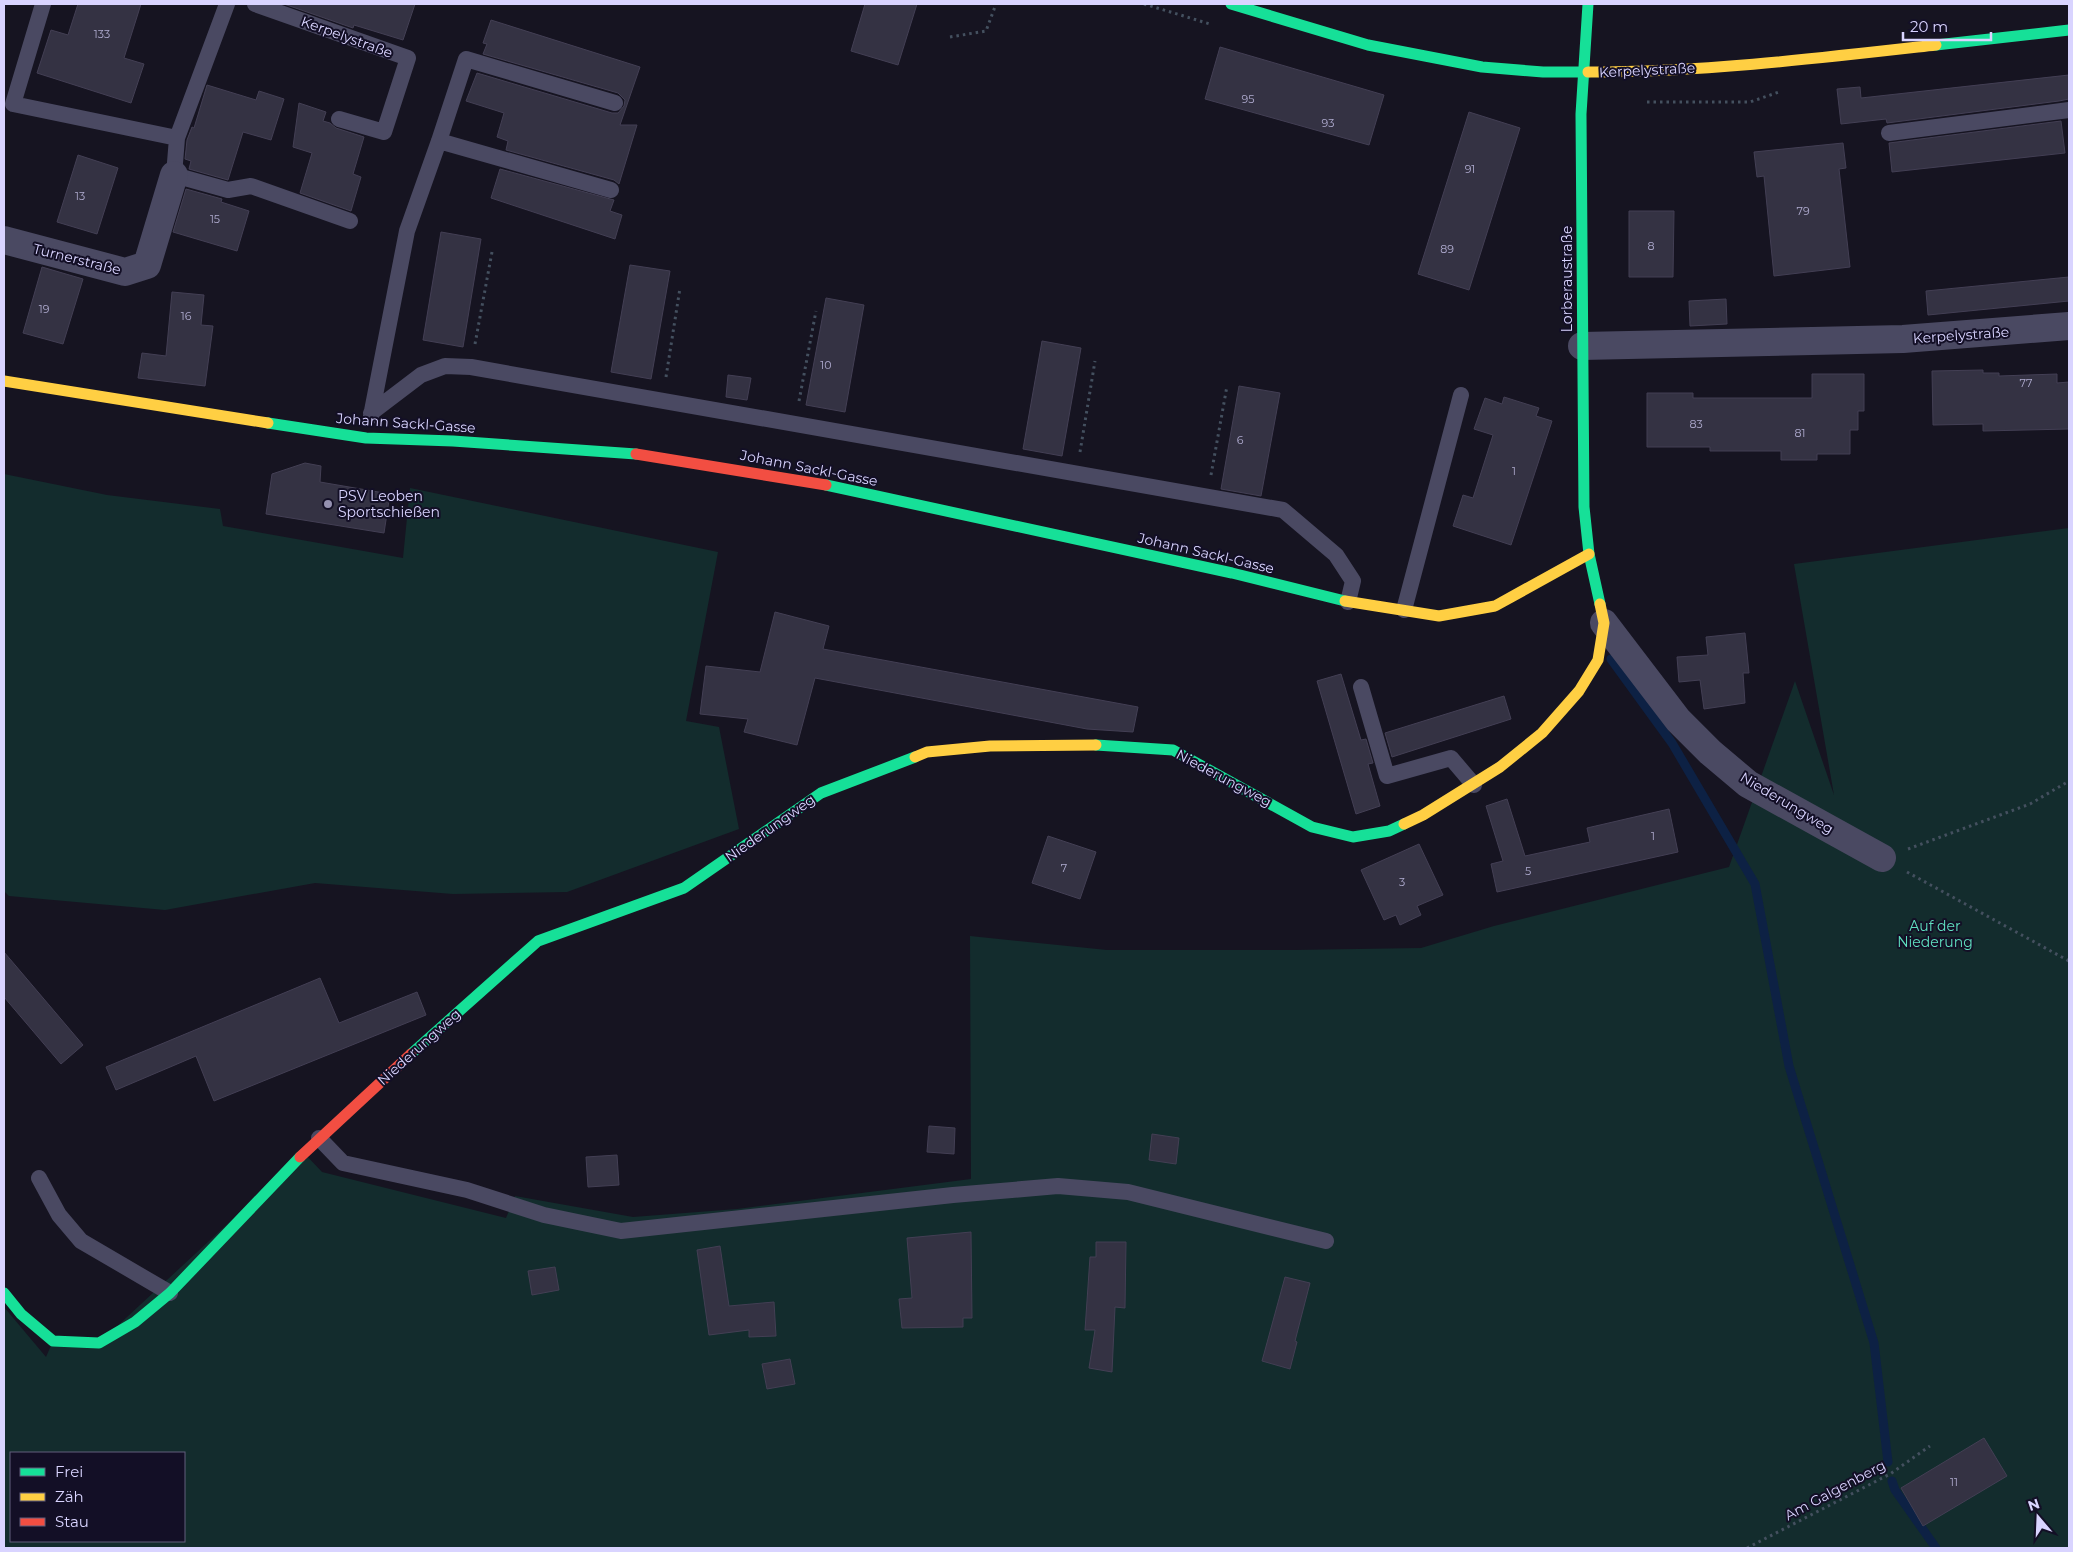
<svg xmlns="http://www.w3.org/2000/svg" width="2073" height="1552" font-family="Montserrat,sans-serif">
<rect width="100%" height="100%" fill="#161421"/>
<path fill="#132c2d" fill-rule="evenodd" d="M4 474 107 495 220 509 223 526 403 558 410 488 718 552 686 721 719 727 739 829 567 892 453 894 315 883 165 910 9 896 4 891Z
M2069 528V1548H4V1307L46 1357 53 1341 99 1343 304 1153 322 1172 506 1218 515 1196 633 1217 737 1209 971 1179 970 936 1107 950H1294L1421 948 1494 926 1729 867 1795 681 1834 795 1794 564ZM11 1453H184V1541H11Z"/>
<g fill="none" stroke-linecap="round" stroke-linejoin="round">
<path stroke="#0d2144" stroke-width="9" d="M1611 659 1672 743 1755 884 1789 1066 1874 1343 1888 1462
M1892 1481 1895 1490 1936 1548"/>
</g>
<path fill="#343243" stroke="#433f54" d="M78 4H141L124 58 144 64 131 103 37 73 51 30 68 35Z
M284 4H415L403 40 354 25 353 28Z
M865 4H917L898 65 851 51Z
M491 20 640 67 620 125H637L619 184 614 180 506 150 508 141 497 137 504 113 466 101 477 73 612 113H618L624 106 625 100 618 93 483 54 487 44 483 43Z
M1220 47 1384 95 1369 145 1205 99Z
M2069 75V99L2059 101 1887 123 1886 119 1841 124 1837 89 1860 87 1861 98Z
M207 85 256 100 259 91 284 99 271 140 243 132 228 180 189 169 191 161 185 159 187 140 192 127 194 128Z
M299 103 326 112 323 121 330 123 336 128 364 137 353 174 361 177 351 211 300 193 312 153 293 147Z
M1469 112 1520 128 1469 290 1418 274Z
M2061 121 2065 153 1892 172 1889 143Z
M1843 143 1846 168 1839 169 1850 267 1774 276 1764 176 1757 177 1754 152Z
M78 155 118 168 97 234 57 222Z
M500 169 614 200 610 211 622 215 615 239 491 198Z
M186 189 222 199 221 202 249 211 237 251 173 232Z
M1629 211H1674L1673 277H1629Z
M441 232 481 239 463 347 423 340Z
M630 265 670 271 651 379 611 372Z
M42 267 83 279 63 344 23 333Z
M2069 277V301L1928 315 1926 291Z
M172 292 204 295 201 325 213 326 205 386 138 378 142 353 166 356Z
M826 298 864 305 845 412 806 405Z
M1726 299 1727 324 1690 326 1689 301Z
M1042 341 1081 348 1062 456 1023 449Z
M1983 370V373H1999V376L2057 374V383L2069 382V429L1983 431V424L1933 425 1932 371Z
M1812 374H1864V411H1858V430H1850V454H1817V460H1781V451H1710V447H1647V393H1693V398H1812Z
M728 375 751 378 747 400 726 397Z
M1239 386 1280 393 1261 496 1221 489Z
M1504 397 1539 408 1536 416 1552 421 1511 545 1453 526 1463 495 1473 498 1493 435 1474 429 1485 398 1502 404Z
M305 463 321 466 320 482 390 494 384 533 266 514 272 474Z
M775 612 829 626 823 649 1138 707 1133 732 1087 729 815 678 797 745 744 732 748 719 700 714 706 666 760 672Z
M1745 633 1749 673H1743L1745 703 1704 709 1700 680 1679 682 1677 657 1708 655 1706 637Z
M1341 674 1361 740 1366 739 1373 763 1368 764 1380 806 1356 814 1317 681Z
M1504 696 1511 719 1392 757 1385 733Z
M1507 799 1525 856 1590 842 1587 828 1669 809 1678 852 1497 892 1491 864 1503 861 1486 806Z
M1048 836 1096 852 1080 899 1032 883Z
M1419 844 1443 895 1417 906 1421 915 1400 925 1396 915 1384 920 1361 870Z
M4 952 83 1045 61 1064 4 997Z
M320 978 339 1023 417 992 426 1015 214 1101 196 1056 116 1090 106 1067Z
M929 1126 955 1128 954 1154 927 1152Z
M1152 1134 1179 1138 1176 1164 1149 1160Z
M617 1155 619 1185 588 1187 586 1157Z
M971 1232 972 1318H963V1327L902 1328 899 1299 912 1298 907 1238Z
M1096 1242H1126L1125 1308 1115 1307 1112 1372 1089 1368 1095 1330H1085L1090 1257H1096Z
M720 1246 729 1306 774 1302 776 1336 749 1337V1330L709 1335 697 1250Z
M555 1267 559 1290 532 1295 528 1271Z
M1285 1277 1310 1283 1295 1341 1297 1342 1290 1369 1262 1361Z
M790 1359 795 1384 767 1389 762 1364Z
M1984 1438 2007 1476 1923 1526 1901 1488Z"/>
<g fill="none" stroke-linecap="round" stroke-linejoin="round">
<path stroke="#44505f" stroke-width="3" stroke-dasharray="2.5 4" stroke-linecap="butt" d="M1144 4 1210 24
M950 37 986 31 996 4
M1647 102H1750L1779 92
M475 344 492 252
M666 377 680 288
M799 401 816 311
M1080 452 1095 361
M1211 475 1227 386
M1908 849 2030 804 2069 781
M1907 872 2069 961
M1747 1548 1890 1474 1930 1446"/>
<path stroke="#4a4962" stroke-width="16" d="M43 4 13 104 177 138
M227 4 177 138 174 175 228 190 251 186 350 221
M255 4 408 58 384 132 339 119
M1889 133 2069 110
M439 141 611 190
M371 413 421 375 445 366 471 367 1283 510 1336 555 1353 581 1348 602
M371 416 407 231 439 141 466 59 615 103
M1404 610 1461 395
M1361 687 1387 776 1451 758 1474 785
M319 1138 343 1163 467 1190 544 1215 621 1231 953 1195 1058 1186 1128 1192 1326 1241
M39 1178 59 1215 81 1241 170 1293"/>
<path stroke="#4a4962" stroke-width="28" d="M4 240 125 272 147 265 174 175
M1582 346 1903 339 2069 326
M1604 623 1678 720 1710 752 1748 784 1882 858"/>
<path stroke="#16e098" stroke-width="11" d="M1231 4 1368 45 1482 67 1543 72H1588
M1588 4 1581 114 1584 507 1589 554 1600 604
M1936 45 2069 30
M268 423 366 438 453 441 636 454
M826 485 1232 573 1345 601
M1096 745 1173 750 1312 827 1353 837 1389 831 1404 824
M411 1054 538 941 684 888 821 793 915 757
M4 1293 21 1314 53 1341 99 1343 135 1322 170 1293 300 1157"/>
<path stroke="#ffcf43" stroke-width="11" d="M1588 72C1704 72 1821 58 1936 45
M4 381 268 423
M1345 601 1439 616 1495 606 1589 554
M915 757 927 752 990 746 1096 745
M1404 824 1423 815 1500 767 1542 733 1579 691 1598 660 1604 623 1600 604"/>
<path stroke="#f24e42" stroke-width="11" d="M636 454 826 485
M300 1157 411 1054"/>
</g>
<circle fill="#9591b1" stroke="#130f26" stroke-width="2" cx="328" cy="504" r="5"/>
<g text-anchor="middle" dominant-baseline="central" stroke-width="4" stroke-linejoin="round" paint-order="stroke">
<g font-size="11" fill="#b0acd0">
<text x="102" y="34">133</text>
<text x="1248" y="99">95</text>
<text x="1328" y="123">93</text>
<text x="1470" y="169">91</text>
<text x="80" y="196">13</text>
<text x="1803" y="211">79</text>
<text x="215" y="219">15</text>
<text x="1651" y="246">8</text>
<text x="1447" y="249">89</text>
<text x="44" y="309">19</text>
<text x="186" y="316">16</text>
<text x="826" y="365">10</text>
<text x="2026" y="383">77</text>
<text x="1696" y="424">83</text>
<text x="1800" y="433">81</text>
<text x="1240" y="440">6</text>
<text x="1514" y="471">1</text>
<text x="1653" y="836">1</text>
<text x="1064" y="868">7</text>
<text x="1528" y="871">5</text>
<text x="1402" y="882">3</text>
<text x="1954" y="1482">11</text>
</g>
<g font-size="14" fill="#d9d4ff" stroke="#130f26">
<text transform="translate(347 37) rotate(20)">Kerpelystraße</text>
<text transform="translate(1647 70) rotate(-3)">Kerpelystraße</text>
<text transform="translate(77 259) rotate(14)">Turnerstraße</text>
<text transform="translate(1567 279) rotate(-90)">Lorberaustraße</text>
<text transform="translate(1961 335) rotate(-4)">Kerpelystraße</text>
<text transform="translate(406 423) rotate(4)">Johann Sackl-Gasse</text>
<text transform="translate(809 468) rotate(11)">Johann Sackl-Gasse</text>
<text transform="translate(1206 553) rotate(13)">Johann Sackl-Gasse</text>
<text transform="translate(1224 778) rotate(28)">Niederungweg</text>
<text transform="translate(1787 803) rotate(31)">Niederungweg</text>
<text transform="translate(770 828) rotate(-35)">Niederungweg</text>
<text transform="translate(419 1047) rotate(-42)">Niederungweg</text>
<text transform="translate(1835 1490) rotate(-28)">Am Galgenberg</text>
</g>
<g font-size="14" fill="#d9d4ff" stroke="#130f26" text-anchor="start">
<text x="338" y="496">PSV Leoben<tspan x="338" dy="16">Sportschießen</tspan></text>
</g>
<g font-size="14" fill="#5fe0c0" stroke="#130f26">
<text x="1935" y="926">Auf der<tspan x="1935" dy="16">Niederung</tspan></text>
</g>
</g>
<rect width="2073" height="1552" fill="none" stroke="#d9d4ff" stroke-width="10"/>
<rect x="10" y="1452" width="175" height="90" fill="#130f26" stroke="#625e7d"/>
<rect x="20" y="1468" width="25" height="8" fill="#16e098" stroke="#625e7d"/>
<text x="55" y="1477" font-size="15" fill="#d9d4ff">Frei</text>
<rect x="20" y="1493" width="25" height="8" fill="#ffcf43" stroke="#625e7d"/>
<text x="55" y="1502" font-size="15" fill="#d9d4ff">Zäh</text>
<rect x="20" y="1518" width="25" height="8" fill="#f24e42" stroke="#625e7d"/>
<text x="55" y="1527" font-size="15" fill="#d9d4ff">Stau</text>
<g transform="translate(2038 1517) rotate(341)" stroke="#130f26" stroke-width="4" paint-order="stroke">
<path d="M0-4L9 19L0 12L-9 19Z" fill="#d9d4ff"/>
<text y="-8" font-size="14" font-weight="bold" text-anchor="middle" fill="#d9d4ff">N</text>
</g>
<path d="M1903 32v8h88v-8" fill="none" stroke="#d9d4ff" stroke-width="2.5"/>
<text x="1910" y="32" font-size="15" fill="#d9d4ff" stroke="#130f26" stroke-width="4" paint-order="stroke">20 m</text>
</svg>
